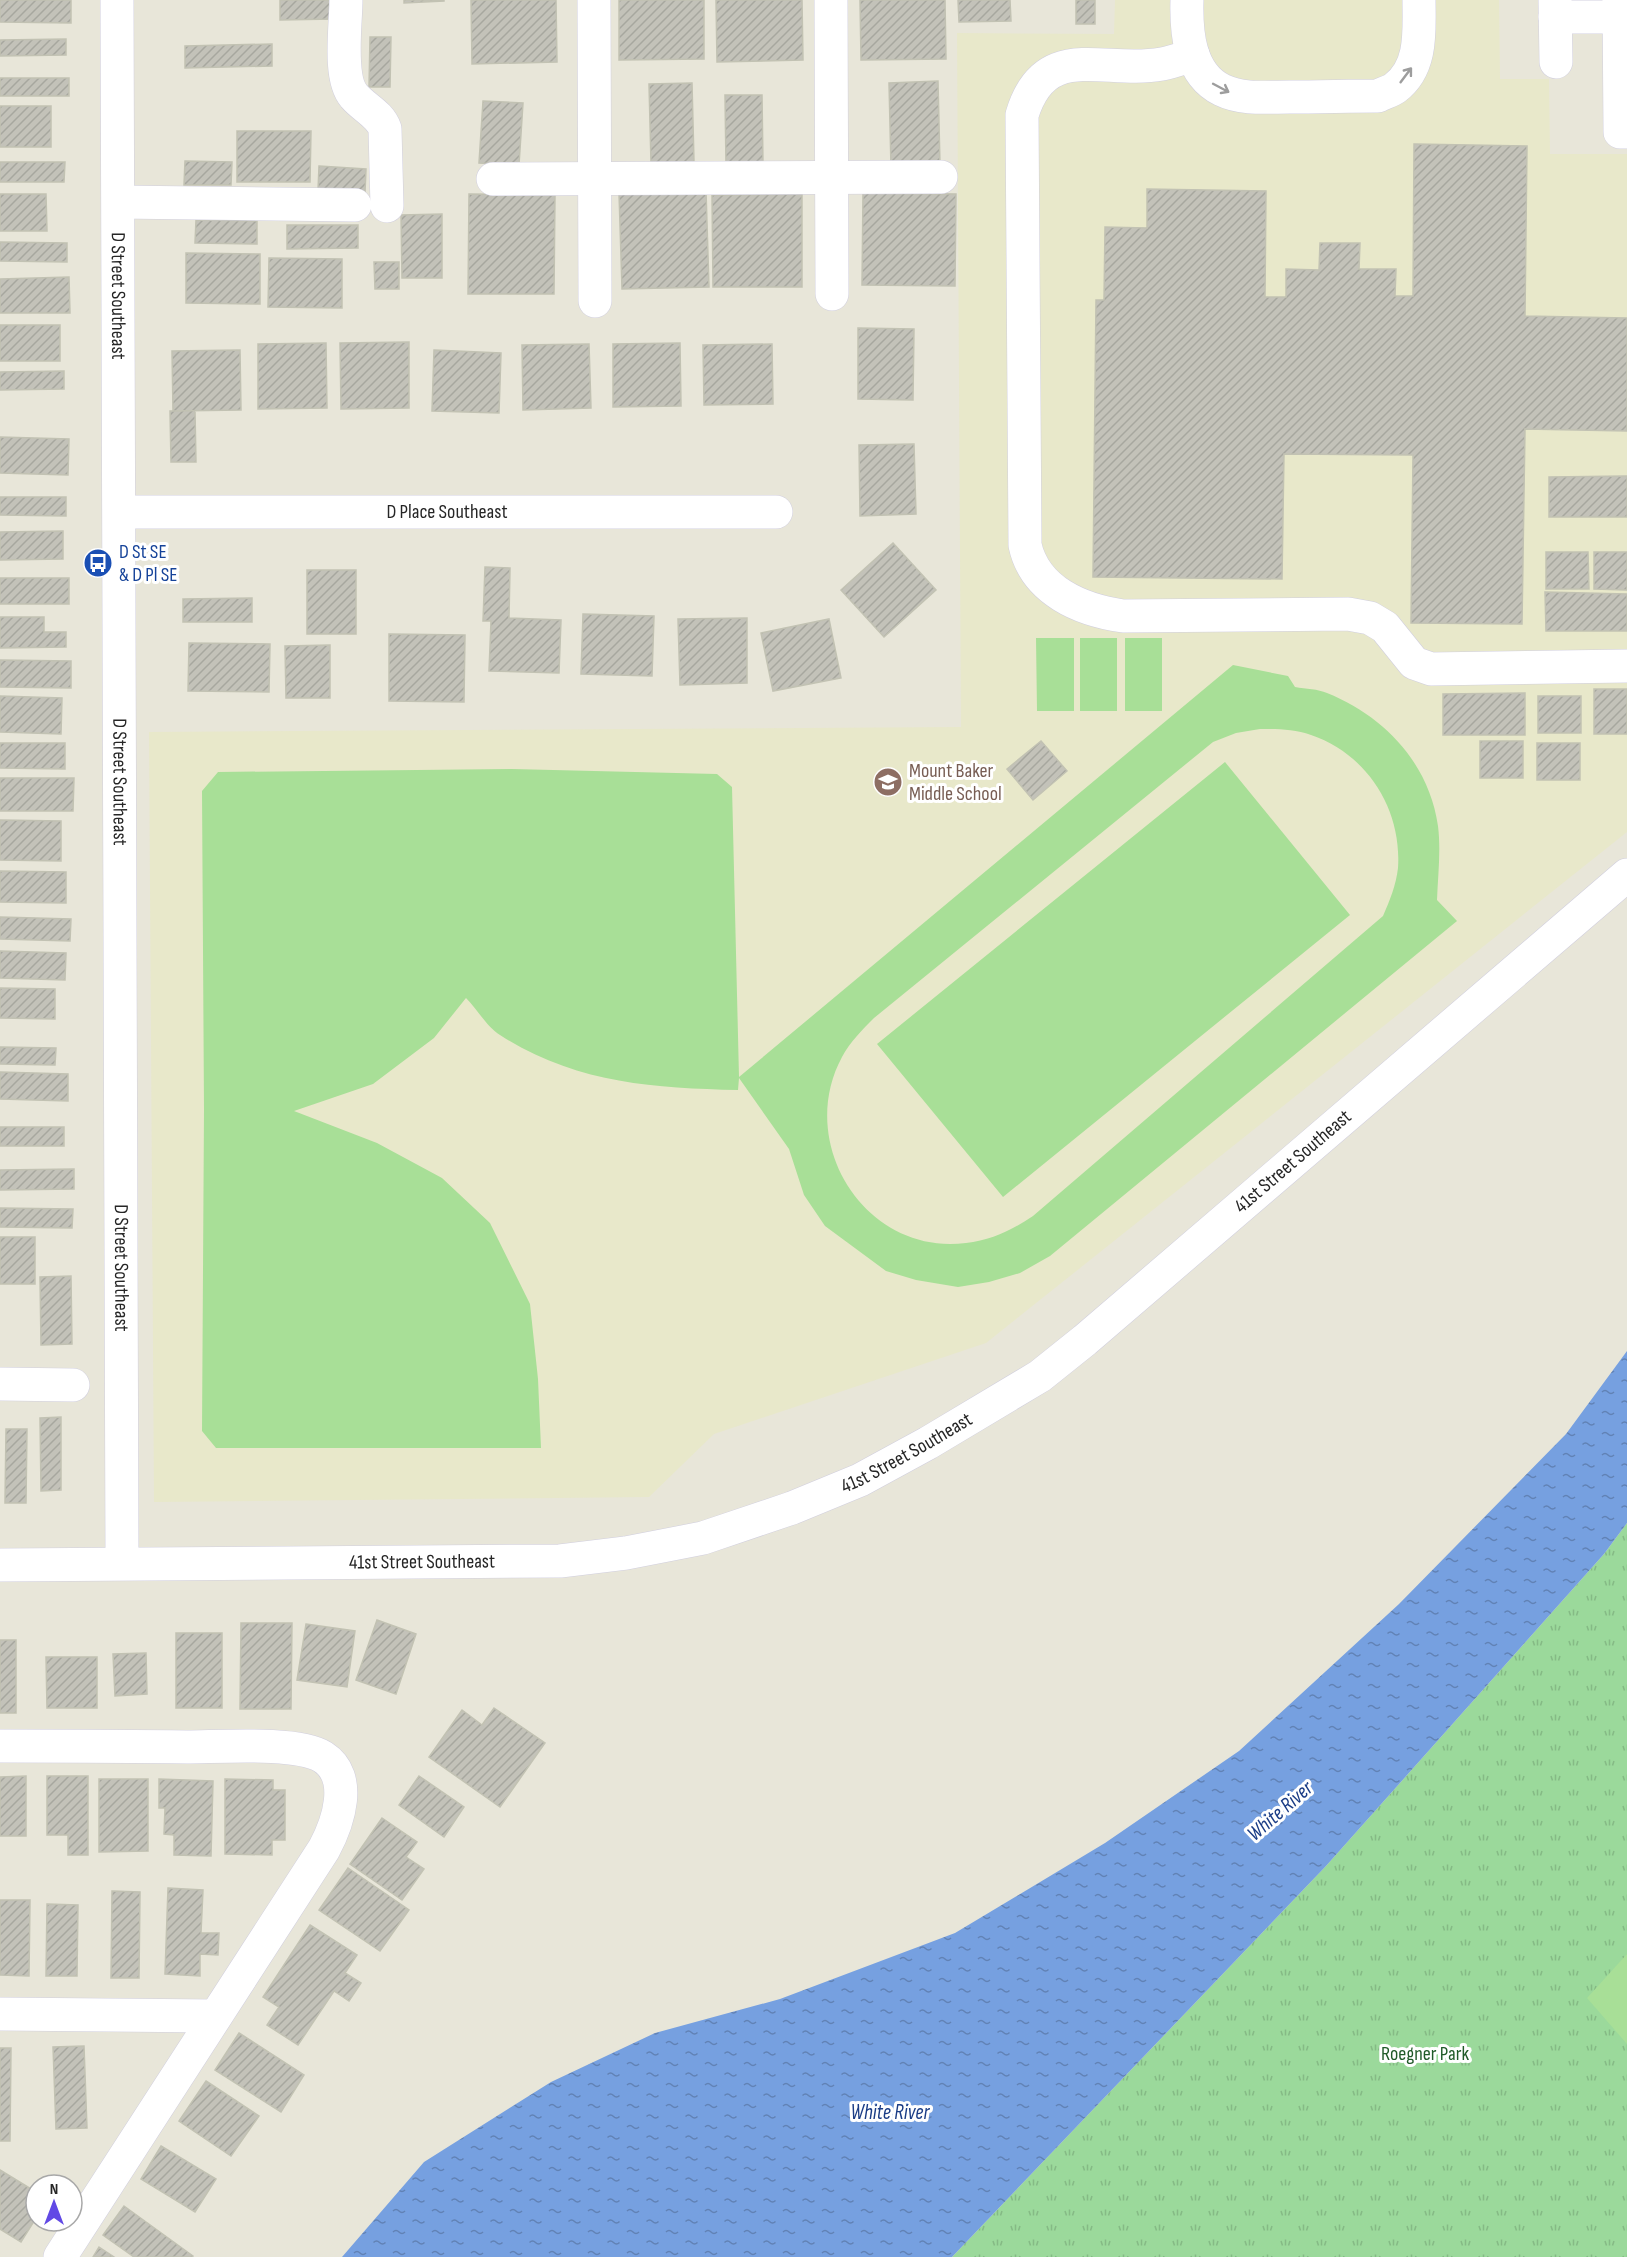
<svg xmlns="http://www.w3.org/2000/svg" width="1627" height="2257" font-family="'Sofia Sans Condensed',sans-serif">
<defs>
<pattern id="park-tufts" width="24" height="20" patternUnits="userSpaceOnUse" patternTransform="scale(1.5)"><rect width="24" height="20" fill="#9bd99b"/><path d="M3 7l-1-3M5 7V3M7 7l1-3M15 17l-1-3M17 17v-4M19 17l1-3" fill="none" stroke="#85ba85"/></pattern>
<pattern id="water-ripples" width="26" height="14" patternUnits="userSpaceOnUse" patternTransform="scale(1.5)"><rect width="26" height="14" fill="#76a0e0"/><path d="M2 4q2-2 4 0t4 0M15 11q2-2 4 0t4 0" fill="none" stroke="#6182b5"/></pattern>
<pattern id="building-hatch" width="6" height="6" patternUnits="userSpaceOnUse" patternTransform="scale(1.5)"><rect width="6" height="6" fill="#c3c2b9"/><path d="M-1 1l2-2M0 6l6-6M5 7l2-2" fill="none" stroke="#a7a79f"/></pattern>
</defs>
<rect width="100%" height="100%" fill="#e8e6d9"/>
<path fill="#e8e8ca" d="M1115 0H1499L1500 79H1549L1550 154H1627V832L986 1343 714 1434 649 1497 154 1502 149 732 961 727 957 33 1114 34Z"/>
<path fill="url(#park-tufts)" d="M1627 1523V2257H952L1326 1866 1604 1554Z"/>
<path fill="#a8df97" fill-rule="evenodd" d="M1036 638H1074V711H1037Z
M1080 638H1117V711H1080Z
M1125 638H1162V711H1125Z
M1233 665 1288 676 1295 687C1306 689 1318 689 1327 693 1384 716 1429 763 1438 826 1441 850 1438 875 1437 900L1457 921 1050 1256 1020 1273 989 1282 958 1287 916 1280 886 1271 825 1226 804 1195 789 1149 739 1078 738 1090C652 1088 575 1083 500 1035 487 1027 477 1009 466 998L434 1038 373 1084 294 1111 377 1143 442 1178 490 1223 530 1304 538 1379 541 1448H216L202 1431 204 1109 202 791 218 772 512 769 717 774 732 787 739 1077ZM1260 729C1277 729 1294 729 1311 735 1367 754 1402 809 1398 868 1396 885 1390 900 1383 916L1033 1216C1012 1230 992 1240 966 1243 866 1256 795 1144 842 1057 850 1042 862 1030 874 1018L1213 742 1236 733Z
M1225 762 1350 915 1003 1197 877 1044Z
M1627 1954V2044L1587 1998Z"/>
<path fill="url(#water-ripples)" d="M1627 1351V1523L1604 1554 1326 1866 952 2257H342L424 2162 551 2082 655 2033 780 1999 955 1933 1105 1843 1239 1751 1399 1604 1566 1434Z"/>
<path fill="url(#building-hatch)" stroke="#c2c2b3" stroke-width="1.5" d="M0 0H71V23L0 22Z
M280 0H333V19L280 20Z
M404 0H444V1L404 3Z
M471 0H556L557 62 472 64Z
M619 0H704V59L619 60Z
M716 0H802L803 60 717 62Z
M860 0H945L946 59 861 60Z
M958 0H1010L1011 21 959 22Z
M1076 0H1095V24H1076Z
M370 37H391L390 87H369Z
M66 39V55L0 56V40Z
M272 44V66L185 68V46Z
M0 78H69V96H0Z
M938 81 940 165 891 167 889 83Z
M692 83 694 162 651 163 649 84Z
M725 95H762L763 165H726Z
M483 101 523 103 519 165 479 163Z
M0 106H51V147H0Z
M237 131H311L310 182H237Z
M1414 144 1527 146 1525 316 1627 318V431L1525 429 1522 624 1411 623 1413 455 1284 454 1282 579 1093 577 1096 300H1104L1105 227 1147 228V189L1266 191 1265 297H1286V269L1319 270 1320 243H1360L1359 269H1396L1395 296H1413Z
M185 161 232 162 231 185H184Z
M0 162H65L64 182H0Z
M319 166 366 169 365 192 318 190Z
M706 191 709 287 622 289 619 193Z
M863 193 956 194 955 286 862 285Z
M0 194H46L47 231H0Z
M469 194 555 195 554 294H468Z
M802 194V287H713L712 195Z
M442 214V278H402L401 215Z
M196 220 257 221V244L195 243Z
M287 225H358V248L287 249Z
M0 242 67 243V262L0 261Z
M186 253 260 254V304L186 303Z
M269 258 342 259V308L268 307Z
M374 262H399V289H375Z
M69 277 70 313H0V279Z
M0 325H60V361H0Z
M858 328 914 329 913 400 858 399Z
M409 342V408L341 409 340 343Z
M326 343 327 408 258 409V344Z
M680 343 681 406 613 407V344Z
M589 344 591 408 523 410 522 345Z
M772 344 773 404 704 405 703 345Z
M240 350 241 410 173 411 172 351Z
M434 350 501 353 499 413 432 411Z
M64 371V389L0 390V372Z
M170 411H195L196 462H171Z
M0 437 69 439 68 475 0 473Z
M914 444 916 514 860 516 859 445Z
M1627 476V517H1549V477Z
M0 497H66V516L0 515Z
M63 531V559L0 560V532Z
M893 543 936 590 884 637 841 590Z
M1546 552H1588L1589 589H1546Z
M1594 552H1627V590L1594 589Z
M485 567 510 568 509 618 561 620 559 673 489 671 491 621H483Z
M307 570H356V634H307Z
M0 578H69V604H0Z
M1545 592 1627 594V631H1546Z
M252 598V622H183V599Z
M583 614 654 616 652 676 581 674Z
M0 617H44V632H66V647L0 648Z
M747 618V683L680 685 678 619Z
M829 619 841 678 773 691 761 633Z
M389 634 465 635 464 702 389 701Z
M189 643 270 644 269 692 188 691Z
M330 645V698H286L285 646Z
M0 660 71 661V688L0 687Z
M1594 689H1627V734H1594Z
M1525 693V735H1443V694Z
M0 696 62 698 61 734 0 732Z
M1538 696H1581V733H1538Z
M1041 741 1067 771 1033 800 1007 769Z
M1480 741H1523V778H1480Z
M0 743H65V769L0 768Z
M1537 743H1580V780H1537Z
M0 778H74L73 811H0Z
M0 820 61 821V861L0 860Z
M0 871 66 872V903L0 902Z
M0 917 71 919 70 941 0 939Z
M0 951 66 953 65 980 0 978Z
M0 988 55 989V1019L0 1018Z
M0 1047 56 1048 55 1065 0 1064Z
M0 1072 68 1074V1101L0 1099Z
M0 1127H64V1146H0Z
M74 1169V1189L0 1190V1170Z
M0 1208 73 1209 72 1228 0 1227Z
M0 1237H35V1284H0Z
M71 1276 72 1344 41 1345 40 1277Z
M61 1417V1490L41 1491 40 1418Z
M6 1429H27L26 1503H5Z
M377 1620 416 1634 396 1694 356 1680Z
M241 1623H292L291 1709H240Z
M306 1624 355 1631 347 1687 297 1680Z
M176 1633H222V1708H176Z
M0 1640H16V1713H0Z
M146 1653 147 1694 115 1696 113 1654Z
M46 1657H97V1708H47Z
M494 1708 545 1743 500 1807 429 1757 462 1710 482 1725Z
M26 1776V1836H0V1777Z
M47 1776H88V1855H68V1835H47Z
M419 1776 464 1807 444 1837 399 1805Z
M99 1779H148V1851L99 1852Z
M159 1779 213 1781 211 1856 174 1855V1835L164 1834 165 1808H159Z
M225 1779 273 1780V1790H285V1840H272V1855L225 1854Z
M382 1818 417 1842 406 1857 424 1869 402 1900 350 1864Z
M348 1868 409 1910 380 1951 319 1910Z
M168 1888 203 1890 201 1933H219L218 1955 200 1954V1976L165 1974Z
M112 1891 140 1892 139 1978H111Z
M0 1900H30L29 1976 0 1975Z
M47 1904 78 1905 77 1976H46Z
M310 1925 357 1955 345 1973 361 1983 349 2001 334 1991 298 2045 267 2025 279 2007 263 1997Z
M239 2033 304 2075 281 2112 215 2070Z
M84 2046 87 2128 56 2129 53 2047Z
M0 2048H11L10 2141H0Z
M206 2081 259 2116 231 2156 179 2121Z
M161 2146 216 2179 195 2212 141 2179Z
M0 2170 36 2192V2218L21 2242 0 2229Z
M124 2206 193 2256 192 2257H134L103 2235Z
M99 2247 114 2257H93Z"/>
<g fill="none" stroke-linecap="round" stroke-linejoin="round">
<g stroke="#d1cfde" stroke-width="34">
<g id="minor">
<path id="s1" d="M117 0 122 1563"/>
<path d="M346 0C346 24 338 78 354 96 364 108 380 114 385 129L387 206"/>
<path d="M594 0 595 301"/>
<path d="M831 0 832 294"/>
<path d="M1187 0C1186 32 1189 74 1222 90 1242 100 1268 97 1290 97 1320 97 1349 96 1378 96 1384 93 1391 91 1395 88 1423 67 1419 30 1419 0"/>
<path d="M1555 0 1556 62"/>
<path d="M1619 0 1620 132H1627"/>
<path d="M1555 17H1619"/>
<path d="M1193 55C1183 58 1173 62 1162 64 1104 75 1045 38 1022 115L1025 545C1035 591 1081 610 1123 616L1348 614 1370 618 1385 627 1414 663 1431 669 1627 666"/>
<path d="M493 179 941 177"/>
<path d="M119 202 355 205"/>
<path id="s2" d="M120 512H776"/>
<path d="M0 1384 73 1385"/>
<path id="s3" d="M0 1565 560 1561 626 1553 703 1538 792 1508 860 1480 928 1443 1040 1376 1085 1340 1627 875"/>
<path d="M0 1746C62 1746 125 1746 187 1747 219 1747 297 1741 323 1757 354 1777 338 1823 324 1849L60 2257"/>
<path d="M0 2014 215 2016"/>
</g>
</g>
<use href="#minor" stroke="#fff" stroke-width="33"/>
</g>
<defs><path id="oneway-shaft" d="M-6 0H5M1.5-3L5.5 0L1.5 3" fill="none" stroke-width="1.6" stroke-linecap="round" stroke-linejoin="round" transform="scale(1.5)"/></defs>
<g stroke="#9d9d9d">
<use href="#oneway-shaft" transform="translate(1406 75) rotate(-53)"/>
<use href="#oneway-shaft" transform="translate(1221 88) rotate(28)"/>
</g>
<defs>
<g id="bus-disc" transform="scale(1.5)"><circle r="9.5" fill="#1a4fb4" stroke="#fff"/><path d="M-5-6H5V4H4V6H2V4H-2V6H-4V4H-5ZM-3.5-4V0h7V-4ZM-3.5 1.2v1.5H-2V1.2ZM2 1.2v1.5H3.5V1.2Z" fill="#fff"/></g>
<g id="school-disc" transform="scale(1.5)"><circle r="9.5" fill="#8d6e63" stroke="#fff"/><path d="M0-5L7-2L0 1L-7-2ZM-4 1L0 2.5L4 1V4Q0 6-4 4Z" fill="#fff"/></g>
</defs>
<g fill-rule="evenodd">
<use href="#bus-disc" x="98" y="563"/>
<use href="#school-disc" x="888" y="782"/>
</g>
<g text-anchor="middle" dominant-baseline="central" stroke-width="6" stroke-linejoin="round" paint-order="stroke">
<g font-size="20" fill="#262626" stroke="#fff">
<text stroke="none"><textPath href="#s1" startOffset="296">D Street Southeast</textPath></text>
<text stroke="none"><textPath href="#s2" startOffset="327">D Place Southeast</textPath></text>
<text stroke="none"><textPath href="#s1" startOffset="782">D Street Southeast</textPath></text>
<text stroke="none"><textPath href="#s3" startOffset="1412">41st Street Southeast</textPath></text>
<text stroke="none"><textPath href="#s1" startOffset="1268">D Street Southeast</textPath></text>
<text stroke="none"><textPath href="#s3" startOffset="926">41st Street Southeast</textPath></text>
<text stroke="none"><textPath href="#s3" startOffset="422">41st Street Southeast</textPath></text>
</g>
<g font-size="20" fill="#164399" stroke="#fff" text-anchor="start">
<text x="119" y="552">D St SE<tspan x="119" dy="23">&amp; D Pl SE</tspan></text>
</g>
<g font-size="20" fill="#785e54" stroke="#fff" text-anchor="start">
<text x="909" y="771">Mount Baker<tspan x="909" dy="23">Middle School</tspan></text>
</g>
<g font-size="20" fill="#205a28" stroke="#fff">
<text x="1425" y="2054">Roegner Park</text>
</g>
<g font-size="21" font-style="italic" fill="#1b3d86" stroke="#fff">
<text transform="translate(1280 1811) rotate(-41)">White River</text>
<text x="890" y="2112">White River</text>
</g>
</g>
<g transform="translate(54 2203)"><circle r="28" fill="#ffffff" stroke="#a8a8a8" stroke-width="1.5"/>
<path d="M0-4.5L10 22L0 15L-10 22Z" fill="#6149e5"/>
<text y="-9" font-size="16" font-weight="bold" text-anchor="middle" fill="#262626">N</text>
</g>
</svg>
